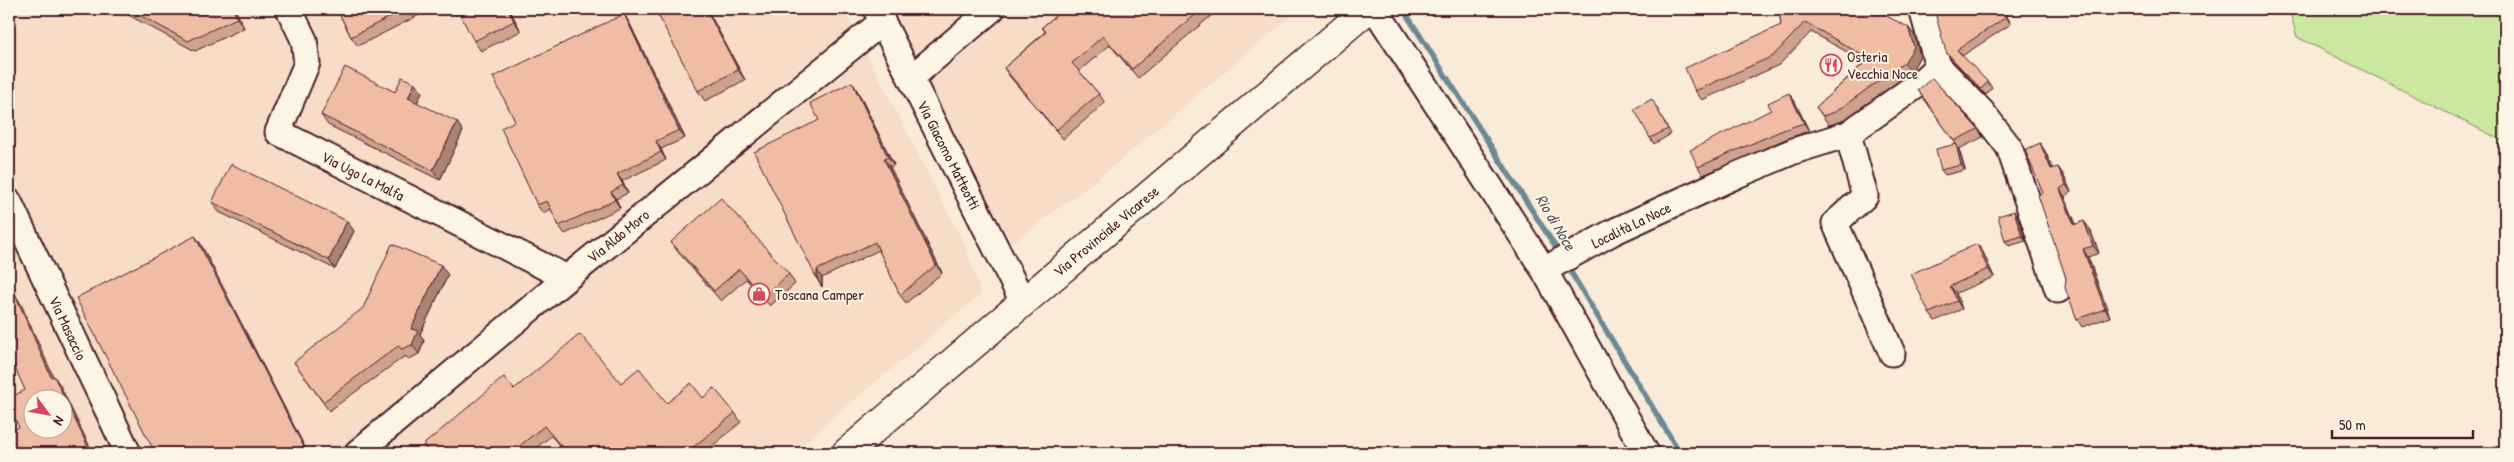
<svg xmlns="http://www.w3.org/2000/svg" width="2514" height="462" font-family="'Patrick Hand',sans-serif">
<rect width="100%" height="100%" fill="#faead8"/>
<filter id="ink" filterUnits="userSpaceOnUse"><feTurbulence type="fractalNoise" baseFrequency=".02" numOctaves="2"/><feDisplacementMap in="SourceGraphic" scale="10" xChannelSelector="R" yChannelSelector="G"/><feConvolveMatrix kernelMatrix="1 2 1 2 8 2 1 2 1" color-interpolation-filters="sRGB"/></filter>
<g filter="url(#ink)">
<path fill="#f7dcc8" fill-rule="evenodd" d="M9 9H844L966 248 981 294 791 453H9ZM32 400H62V430H32Z
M891 9H1299L1099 178 1012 243 988 203Z"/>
<path fill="#cae89f" stroke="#8a8465" d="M2289 9H2505V142L2297 37Z"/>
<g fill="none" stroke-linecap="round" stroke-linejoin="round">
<path stroke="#6a8a95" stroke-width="5.5" d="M1403 9 1560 254
M1566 264 1680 453"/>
<g stroke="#4a1f2b" stroke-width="29">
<path id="minor" d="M289 9 304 40 307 63 278 132 567 278
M876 9 1023 302
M1375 9 1544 270 1646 453
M1922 9 1938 66 1982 112 2009 147 2058 290
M911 78 992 9
M1848 134 1865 196 1835 223 1892 353
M9 202 128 453
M1544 270 1613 232 1737 175 1794 151 1848 134 1920 83 1938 66
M357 453 567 278 882 22"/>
</g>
<g stroke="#4a1f2b" stroke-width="31">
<path id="major" d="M846 453 1368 9"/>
</g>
<use href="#minor" stroke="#fcf5e5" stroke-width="25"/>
<use href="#major" stroke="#fcf5e5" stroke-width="28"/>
</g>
<path fill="#cfa28d" stroke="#4a1f2b" d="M117 9H235L244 28 195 51Z
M337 9H431L358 46 351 37Z
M509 9 521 31 481 51 474 41Z
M707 9 745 80 705 101 698 91Z
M1064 9H1219L1138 78 1110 45 1079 71 1099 94 1105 103 1063 139 1010 77 1004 68 1045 32 1042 27Z
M1779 9 1908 27 1915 36 1920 56 1911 72 1842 121 1829 125 1816 107 1865 62 1811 32 1779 65 1702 100 1695 91 1781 25Z
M2003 9 2011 24 1962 56 1988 82 1992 88 1986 95 1951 59 1946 52Z
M629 22 685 138 661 149 666 160 622 181 628 193 616 199 620 208 565 234 559 226 551 209 543 213 537 205 515 121Z
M857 90 894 165 890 167 942 273 906 303 900 295 879 250 822 278V287L817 279 819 120Z
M1918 90 1978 129 1983 137 1959 149 1965 170 1945 175 1941 170 1956 144Z
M395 92H422L417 103 463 131 440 180 328 125 321 115Z
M1794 100 1809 131 1788 138 1703 175 1698 167 1771 110Z
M1655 105 1671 134 1654 144 1650 138Z
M2045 151 2053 169 2063 174 2071 192 2065 197 2076 224 2090 229 2099 253 2088 257 2110 317 2082 327 2077 319 2043 193Z
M212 202 354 231 335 269 219 212Z
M2018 217 2026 241 2009 246 2005 241Z
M671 242 789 274 795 284 770 306 746 279 721 301 678 252Z
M1977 244 1983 252 1994 277 1956 293 1962 309 1935 321 1929 313Z
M448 275 420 334 424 341 419 354 409 359 405 356 329 411 294 362Z
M621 383 667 403 703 398 735 413 741 422 704 453H566L551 436 530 453H429L423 445 514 389Z"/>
<path fill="#a98473" stroke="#4a1f2b" d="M233 9H235L244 28 237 18Z
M508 9H509L521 31 514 21Z
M706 9H707L745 80 738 70Z
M2002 9H2003L2011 24 2006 17Z
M624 14 629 22 685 138 679 130Z
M1908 27 1915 36 1920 56 1911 72 1904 63Z
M852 82 857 90 894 165 888 157Z
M415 83 422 92 415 108 408 98Z
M1789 93 1794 100 1809 131 1804 123Z
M457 122 463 131 440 180 433 170Z
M656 141 661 149 666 160 661 152Z
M2040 143 2045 151 2056 177 2051 169Z
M1956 144 1959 149 1965 170 1961 165Z
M884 159 890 167 942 273 936 265Z
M2058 167 2063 174 2071 192 2066 185Z
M617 174 622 181 628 193 623 185Z
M2060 189 2065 197 2079 233 2074 225Z
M611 192 616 199 620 208 615 200Z
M2014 211 2018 217 2026 241 2022 236Z
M347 221 354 231 335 269 329 260Z
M2084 221 2090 229 2099 253 2093 246Z
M195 236 201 244 308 453H307Z
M1977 244 1983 252 1994 277 1988 269Z
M2083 249 2088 257 2110 317 2105 309Z
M441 265 448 275 420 334 424 341 419 354 412 345 411 329Z
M817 270 822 278V287L817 279Z
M1950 286 1956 293 1962 309 1957 301Z
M15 294 21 304 58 387 51 377Z
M54 376 60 385 93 453H91Z"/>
<path fill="#f1bca4" stroke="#4a1f2b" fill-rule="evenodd" d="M128 9H233L237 18 188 41Z
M337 9H405L351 37Z
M457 9H508L514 21 474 41Z
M655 9H706L738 70 698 91Z
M1064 9H1202L1132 69 1103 36 1072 63 1099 94 1056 130 1004 68 1046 32 1042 27Z
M1779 9H1873L1908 27 1914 47 1904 63 1835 112 1823 116 1816 107 1869 59 1805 22 1773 56 1695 91 1685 68 1781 25Z
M1934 9H1981L1982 10 1984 9H2002L2006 17 1957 50 1988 82 1981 89 1946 52Z
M624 14 679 130 656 141 661 152 617 174 623 185 611 192 615 200 559 226 547 201 537 205 501 128 515 121 493 77Z
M345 67 395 92 402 77 415 83 408 98 457 122 433 170 321 115Z
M1932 78 1978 129 1954 141 1918 90Z
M852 82 888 157 884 159 936 265 900 295 875 242 817 270V279L754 152 819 120 810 103Z
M1789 93 1804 123 1783 130 1698 167 1690 150 1771 110 1768 103Z
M1652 99 1668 129 1650 138 1634 109Z
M2040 143 2051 169 2058 167 2066 185 2060 189 2074 225 2084 221 2093 246 2083 249 2105 309 2077 319 2065 288 2066 278 2038 195 2043 193 2025 150Z
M1956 144 1961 165 1941 170 1936 149Z
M231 164 347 221 329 260 212 202Z
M721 198 789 274 763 297 739 269 714 291 671 242Z
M2014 211 2022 236 2005 241 1998 216Z
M195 236 307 453H155L76 298Z
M392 244 441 265 411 329 418 331 412 345 402 349 398 346 323 402 294 362 363 308Z
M1977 244 1988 269 1950 286 1957 301 1929 313 1911 274Z
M15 294 51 377 54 376 91 453H9V432L19 427 9 405V398L25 390 9 354V297ZM32 400H62V430H32Z
M580 334 621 383 639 368 667 403 691 383 703 398 714 388 735 413 686 453H567L544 426 511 453H430L423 445 504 377 514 389Z"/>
</g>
<defs>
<g id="restaurant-ring" transform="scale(1.125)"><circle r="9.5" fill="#fcf5e5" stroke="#d1495b" stroke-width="1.5"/><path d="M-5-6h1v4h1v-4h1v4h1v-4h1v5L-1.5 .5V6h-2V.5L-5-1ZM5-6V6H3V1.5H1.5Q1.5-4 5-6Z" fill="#d1495b"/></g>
<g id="shop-ring" transform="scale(1.125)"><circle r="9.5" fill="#fcf5e5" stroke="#d1495b" stroke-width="1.5"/><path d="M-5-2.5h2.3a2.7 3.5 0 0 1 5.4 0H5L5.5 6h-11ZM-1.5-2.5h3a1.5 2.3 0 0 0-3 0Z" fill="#d1495b"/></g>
</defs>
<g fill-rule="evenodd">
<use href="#restaurant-ring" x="1831" y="65"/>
<use href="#shop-ring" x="759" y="294"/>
</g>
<g text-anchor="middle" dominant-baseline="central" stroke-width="4" stroke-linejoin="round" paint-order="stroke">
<g font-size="15" fill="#4a1f2b" stroke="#fcf5e5" text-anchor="start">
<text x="1847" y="56">Osteria<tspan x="1847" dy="17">Vecchia Noce</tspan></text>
<text x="775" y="294">Toscana Camper</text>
</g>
<g font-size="15" fill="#4a1f2b" stroke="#fcf5e5">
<text transform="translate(949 155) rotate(63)">Via Giacomo Matteotti</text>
<text transform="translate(363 176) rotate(27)">Via Ugo La Malfa</text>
<text transform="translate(1631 225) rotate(-26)">Località La Noce</text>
<text transform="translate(1106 231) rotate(-40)">Via Provinciale Vicarese</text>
<text transform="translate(618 236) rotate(-39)">Via Aldo Moro</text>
<text transform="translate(68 328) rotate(65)">Via Masaccio</text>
</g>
<g font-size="16" font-style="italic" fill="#5a5460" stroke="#fcf5e5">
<text transform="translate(1556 222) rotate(59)">Rio di Noce</text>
</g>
</g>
<rect width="2514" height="462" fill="none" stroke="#fcf5e5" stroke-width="30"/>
<rect x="15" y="15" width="2484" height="432" fill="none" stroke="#4a1f2b" stroke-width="2" filter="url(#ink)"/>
<g transform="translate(48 414) rotate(122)"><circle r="24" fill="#fcf5e5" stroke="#b59f9b"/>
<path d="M0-4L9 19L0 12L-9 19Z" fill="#d1495b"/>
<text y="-8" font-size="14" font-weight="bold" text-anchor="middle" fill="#4a1f2b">N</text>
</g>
<path d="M2332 430v8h141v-8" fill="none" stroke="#4a1f2b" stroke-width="2.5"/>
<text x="2339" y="430" font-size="15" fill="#4a1f2b" stroke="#fcf5e5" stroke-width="4" paint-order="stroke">50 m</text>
</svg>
